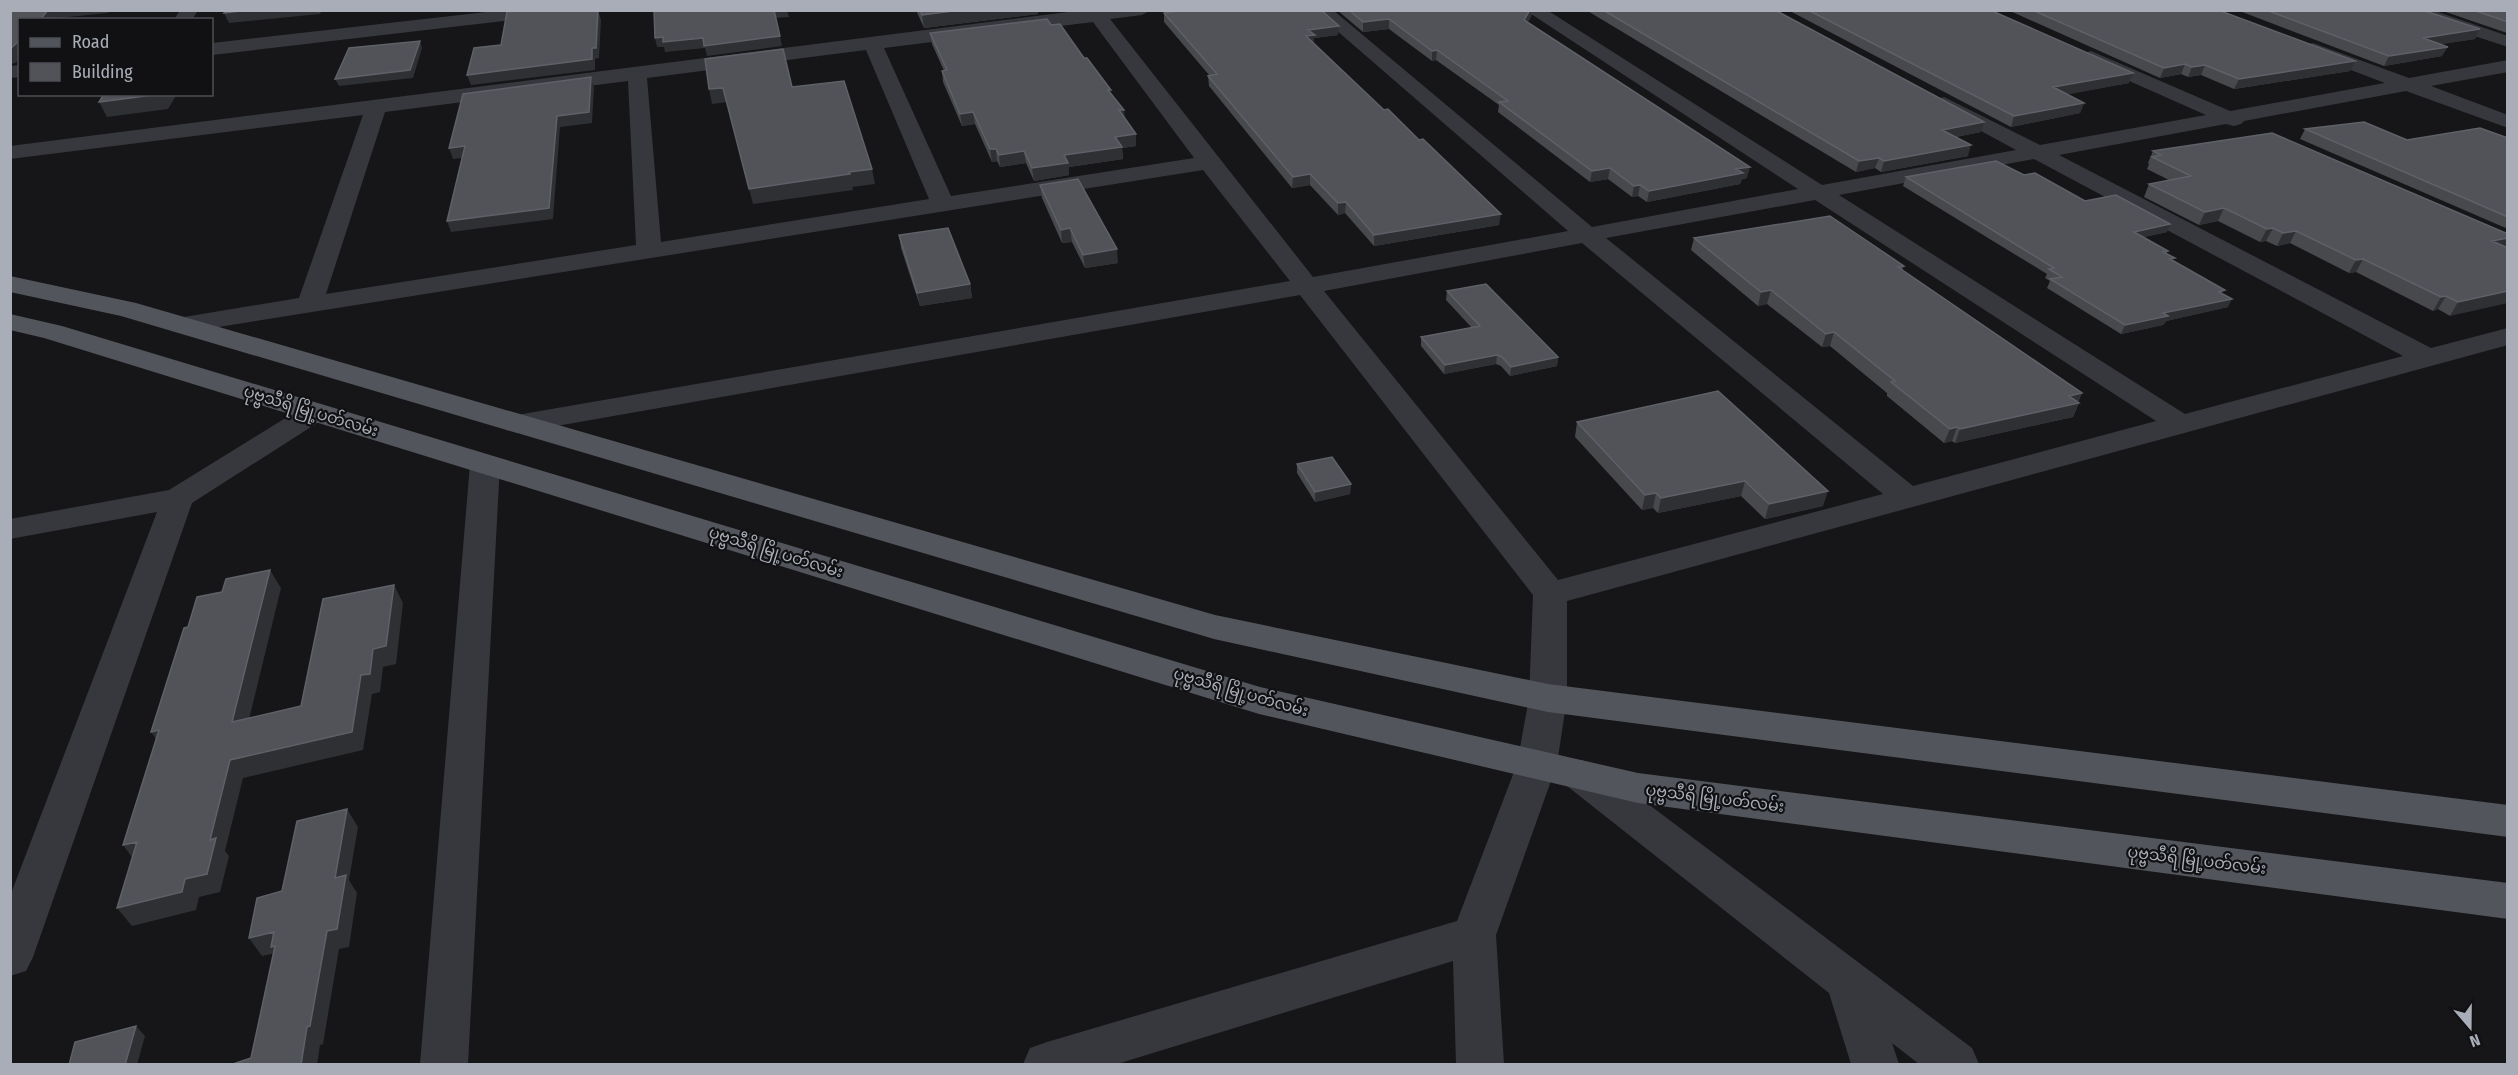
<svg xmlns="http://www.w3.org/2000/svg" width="2518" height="1075" font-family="'Fira Sans Condensed','Noto Sans Myanmar',sans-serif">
<rect width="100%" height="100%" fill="#161618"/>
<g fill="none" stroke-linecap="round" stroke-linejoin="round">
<path fill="#37383d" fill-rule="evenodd" d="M180 10H198L192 20H174Z
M504 10H565L556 15 212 55V43Z
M1084 10H1151L1142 15 1110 19 1313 277 1568 231 1313 10H1333L1592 227 1798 189 1525 10H1547L1822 185 2016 150 1937 107 1934 103 1937 99 1944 97 2040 145 2206 115 2084 61 2081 57 2084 53 2091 51 2230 111 2385 83 2306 53 2304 49 2306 45 2313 43 2409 78 2508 60V72L2431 86 2508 115V128L2406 91 2244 121 2241 124 2234 126 2226 124 2059 155 2431 348 2508 328V345L1567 601V698L1557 764 1496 935 1504 1064H1456L1453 961 1117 1064H1023L1030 1048 1047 1042 1457 921 1517 764 1529 698 1533 595 1300 295 517 433 506 430 502 424 506 418 517 415 1290 281 1203 170 181 333 172 331 168 325 172 319 299 298 363 115 10 159V146ZM1093 22 1194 158 951 196 884 48ZM866 50 929 199 661 242 647 78ZM628 81 636 245 326 294 385 112ZM2034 159 2403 356 2185 414 1839 195ZM1815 200 2156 421 1913 486 1606 238ZM1582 243 1883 494 1558 580 1324 291Z
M2404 10H2432L2508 36V47L2407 14Z
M20 65V77L10 78V66Z
M315 403 325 406 330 412 325 418 192 503 33 957 26 971 10 976V896L157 512 10 539V519L169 490 305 406Z
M485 455 496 457 500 464 468 1064H420L470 464 474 457Z
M1581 760 1595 764 1972 1048 1979 1064H1919L1892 1043 1899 1064H1851L1829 993 1567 786 1561 775 1567 764Z"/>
<path fill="#53555c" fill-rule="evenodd" d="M10 276 136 303 1215 615 1548 684 2508 805V837L1548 712 1214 639 121 316 10 292Z
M10 314 62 326 1260 687 1638 773 2508 883V919L1638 803 1259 714 44 338 10 330Z"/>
</g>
<path fill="#47494d" d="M916 10H1037L1038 14 924 28Z
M1337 10H1532L1531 17 1527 23 1747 178 1742 179 1740 184 1647 202 1638 196 1632 197 1608 179 1590 182 1498 112 1499 105 1436 60 1432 61 1389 29 1363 32Z
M1586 10H1775L1981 132 1956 137 1968 156 1881 172 1875 168 1856 172Z
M1788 10H1990L2129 83 2067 94 2084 103 2080 113 2011 127Z
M2008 10H2218L2350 71 2234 89 2201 75 2188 77 2181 74 2160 78Z
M2237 10H2422L2480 29 2475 39 2440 44 2442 56 2384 66Z
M2440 10H2508L2507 33Z
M1164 13 1338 35 1314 38V44L1499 225 1374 246 1345 213 1338 215 1310 185 1292 188 1209 86 1208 76 1209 75 1164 22Z
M1051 25 1084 58 1124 110V118L1136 146 1122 148 1123 159 1069 167V175L1034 181 1026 163 1000 167 997 161 992 162 975 124 962 126 943 82 942 71H944L932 44 930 33Z
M2305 129 2407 140 2508 138V229L2300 139Z
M2153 151 2508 234V246L2450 316 2438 309 2433 311 2356 272 2349 273 2290 243 2277 246 2266 241 2260 242 2218 221 2199 225 2144 197 2149 184 2169 180 2147 169 2149 164 2148 163Z
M2024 175 2085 201 2167 232 2144 237 2168 251 2166 254 2174 261 2223 294 2228 307 2166 321 2163 325 2121 334 2047 288 2050 281 2045 278 2047 274 1903 186 1906 177Z
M1040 185 1118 263 1085 268 1072 242 1062 243 1042 198Z
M899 235 970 284 972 298 920 306 901 248Z
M1694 238 1904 266 1902 270 2082 393 2078 402 2079 403 2073 417 1955 443 1952 441 1944 443 1887 396V393L1830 346 1822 347 1767 304 1758 306 1691 250Z
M1447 291 1558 357 1557 366 1510 376 1501 366 1496 364 1444 374 1421 346V337L1472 328 1446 300Z
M1577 422 1823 506 1765 519 1741 496 1658 513 1653 508 1642 510 1575 437Z
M1297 464 1351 484 1350 494 1315 502 1297 473Z"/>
<path fill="#2f3033" d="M48 10H110L108 13 58 18 57 20H40Z
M248 10H322L320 14 229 23 224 13Z
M598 10 601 20 599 58 595 59V70L471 85 467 75 592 48Z
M774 10H787L789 17 775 18Z
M961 10H1037L1038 14 924 28 922 15Z
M1530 10H1532L1531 17 1523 30 1524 20Z
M1389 19V29L1363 32V22Z
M1339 26 1338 35 1314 38V45L1306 36 1308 30Z
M2480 29 2475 39 2418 48 2423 38Z
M780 36 782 46 707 56 705 48 665 52 664 47H657L655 38 663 37 703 38Z
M20 40V59L15 63 10 64V49Z
M420 41 422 48 413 78 339 86 335 79Z
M2448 47 2442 56 2384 66 2389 56Z
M1437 50 1436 60 1432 61V51Z
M2355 61 2350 71 2234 89 2239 79Z
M2185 64 2181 74 2160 78 2164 68Z
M2205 65 2201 75 2188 77 2192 67Z
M2133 73 2129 83 2049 98 2053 87Z
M591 77 594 88 592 123 560 127 553 219 451 232 447 221 557 116Z
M723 88 727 102 712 104 709 89Z
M161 94H177L168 109 107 117 99 102Z
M2084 103 2080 113 2011 127 2014 116Z
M1119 110H1124L1125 121Z
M973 112 975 124 962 126 960 114Z
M1984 122 1981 132 1939 140 1942 130Z
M1136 134V146L1122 148 1123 159 1069 167V175L1034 181 1032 168 1064 155 1115 137Z
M1971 145 1968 156 1881 172 1884 161Z
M465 146 469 157 453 159 449 148Z
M990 149H996L997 161 992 162Z
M1024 151 1026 163 1000 167 999 155Z
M1879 158 1875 168 1856 172 1859 161Z
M1750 167 1747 178 1742 179 1740 184 1647 202 1649 191Z
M1610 168 1608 179 1590 182 1592 171Z
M872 169 875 184 852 187 849 172Z
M850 174 853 190 753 204 749 189Z
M1310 174V185L1292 188 1293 177Z
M1640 185 1638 196 1632 197 1634 186Z
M1346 202 1345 213 1338 215V203Z
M2224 208 2218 221 2199 225 2205 212Z
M1501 214 1499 225 1374 246V235Z
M2170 224 2167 232 2130 240 2134 232Z
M1070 228 1072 242 1062 243 1061 230Z
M2273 228 2266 241 2260 242 2267 229Z
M2296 231 2290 243 2277 246 2283 233Z
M2508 238V246L2505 249 2492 241Z
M1117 249 1118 263 1085 268 1083 255Z
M2363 259 2356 272 2349 273 2356 260Z
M970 284 972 298 920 306 917 293Z
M1771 290 1767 304 1758 306 1761 292Z
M2508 291V303L2450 316 2458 302Z
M2446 296 2438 309 2433 311 2441 297Z
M2232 299 2228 307 2166 321 2163 325 2121 334 2125 325 2163 313Z
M1834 332 1830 346 1822 347 1826 334Z
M1497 355 1496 364 1444 374 1445 365Z
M1558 357 1557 366 1510 376 1511 367Z
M2082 393 2077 403H2079L2073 417 1955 443 1960 429 2069 396Z
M1957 427 1952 441 1944 443 1950 429Z
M1745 481 1741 496 1658 513 1661 498Z
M1351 484 1350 494 1315 502V492Z
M1828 491 1823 506 1765 519 1769 504Z
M1656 493 1653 508 1642 510 1645 495Z
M270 570 281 588 244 740 232 722Z
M394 585 403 603 396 664 383 667 380 692 372 694 363 750 243 778 225 851 229 856 220 892 199 897 196 910 132 926 117 908 185 879 210 840 230 760 361 675 373 649Z
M159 730 164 750 151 732Z
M347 809 358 827 349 880 357 893 349 947 339 949 323 1044 320 1045 317 1065H301L307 1027Z
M137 842V864L123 845Z
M274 932 276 953 262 956 249 938Z
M136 1026 145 1036 137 1065H125Z"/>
<path fill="#525359" stroke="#5f6168" stroke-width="1.5" d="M10 10H48L40 20H20V40L10 49Z
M226 10H248L224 13Z
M524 10H598L596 48H592V59L467 75 474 48 501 45 507 12Z
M654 10H774L780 36 704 46 703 38 663 42V37L655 38Z
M920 10H961L922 15Z
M1185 10H1321L1339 26 1308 30 1315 35 1306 36 1384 110 1388 109 1419 140 1423 139 1501 214 1374 235 1346 202 1338 203 1310 174 1293 177 1208 76 1217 74 1164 13Z
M1349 10H1530L1524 20 1750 167 1736 169 1743 173 1649 191 1640 185 1634 186 1610 168 1592 171 1499 102 1508 101 1437 50 1432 51 1389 19 1363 22Z
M1603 10H1775L1984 122 1942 130 1971 145 1884 161 1879 158 1859 161Z
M1808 10H1990L2133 73 2053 87 2084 103 2014 116Z
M2032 10H2218L2355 61 2239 79 2205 65 2192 67 2185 64 2164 68Z
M2266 10H2422L2480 29 2423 38 2448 47 2389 56Z
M2473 10H2508V22Z
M1047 19 1051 25 1060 24 1084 58H1087L1111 90H1108L1124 110H1119L1136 134 1115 137 1122 147 1064 155 1068 163 1032 168 1024 151 999 155 996 149H990L973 112 960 114 942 71 947 70 930 33Z
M420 41 410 70 335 79 349 48Z
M783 49 792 87 844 81 872 169 849 172 850 174 749 189 723 88 709 89 705 59Z
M591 77 589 112 557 116 549 208 447 221 465 146 449 148 463 94Z
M104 94H161L99 102Z
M2364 122 2407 140 2480 128 2508 138V217L2305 129Z
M2272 133 2508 234V238L2492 241 2508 248V291L2458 302 2446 296 2441 297 2363 259 2356 260 2296 231 2283 233 2273 228 2267 229 2224 208 2205 212 2149 184 2191 176 2152 157 2161 155 2153 151Z
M1996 161 2024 175 2035 173 2085 201 2116 195 2170 224 2134 232 2168 251 2163 252 2175 258 2170 259 2225 290 2219 292 2232 299 2163 313 2168 316 2125 325 2050 279 2062 277 2049 269 2054 268 1906 177Z
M1078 179 1117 249 1083 255 1070 228 1061 230 1040 185Z
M1830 216 1904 266 1898 267 2082 393 2069 396 2079 403 1960 429 1957 427 1950 429 1891 382 1895 381 1834 332 1826 334 1771 290 1761 292 1694 238Z
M948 228 970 284 917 293 899 235Z
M1486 284 1558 357 1511 367 1502 357 1497 355 1445 365 1421 337 1480 326 1447 291Z
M1718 391 1828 491 1769 504 1745 481 1661 498 1656 493 1645 495 1577 422Z
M1332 457 1351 484 1315 492 1297 464Z
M270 570 232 722 301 706 323 599 394 585 386 646 373 649 370 674 361 675 352 732 230 760 210 840 216 838 207 874 185 879 182 892 117 908 137 842 123 845 159 730 151 732 184 628 188 627 197 597 222 592 226 579Z
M347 809 335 878 346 875 337 929 327 931 310 1026 307 1027 301 1065H230L251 1058 275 946 271 947 274 932 249 938 257 898 282 891 297 821Z
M136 1026 125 1065H69L75 1042Z"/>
<g text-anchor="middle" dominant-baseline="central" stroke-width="4.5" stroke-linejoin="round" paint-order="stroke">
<g font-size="16" fill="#a8adb8" stroke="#111113">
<text transform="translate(311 411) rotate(17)">ပုဗ္ဗသီရိ မြို့ပတ်လမ်း</text>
<text transform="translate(776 552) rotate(17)">ပုဗ္ဗသီရိ မြို့ပတ်လမ်း</text>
<text transform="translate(1241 692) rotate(16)">ပုဗ္ဗသီရိ မြို့ပတ်လမ်း</text>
<text transform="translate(1715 798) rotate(7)">ပုဗ္ဗသီရိ မြို့ပတ်လမ်း</text>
<text transform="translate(2197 860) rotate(7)">ပုဗ္ဗသီရိ မြို့ပတ်လမ်း</text>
</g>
</g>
<rect width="2518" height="1075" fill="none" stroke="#a8adb8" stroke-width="24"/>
<rect x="18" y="18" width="195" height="78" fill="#111113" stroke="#4d4f55" stroke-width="1.5"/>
<rect x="30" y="38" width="30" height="9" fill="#53555c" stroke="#4d4f55" stroke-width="1.5"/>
<text x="72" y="48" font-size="18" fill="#a8adb8">Road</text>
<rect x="30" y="63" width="30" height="18" fill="#525359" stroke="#4d4f55" stroke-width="1.5"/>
<text x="72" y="78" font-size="18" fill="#a8adb8">Building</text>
<g transform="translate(2470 1027) rotate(160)" stroke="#111113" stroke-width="4.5" paint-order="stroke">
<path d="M0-4.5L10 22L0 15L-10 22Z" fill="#a8adb8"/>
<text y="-9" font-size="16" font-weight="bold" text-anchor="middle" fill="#a8adb8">N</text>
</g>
</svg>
